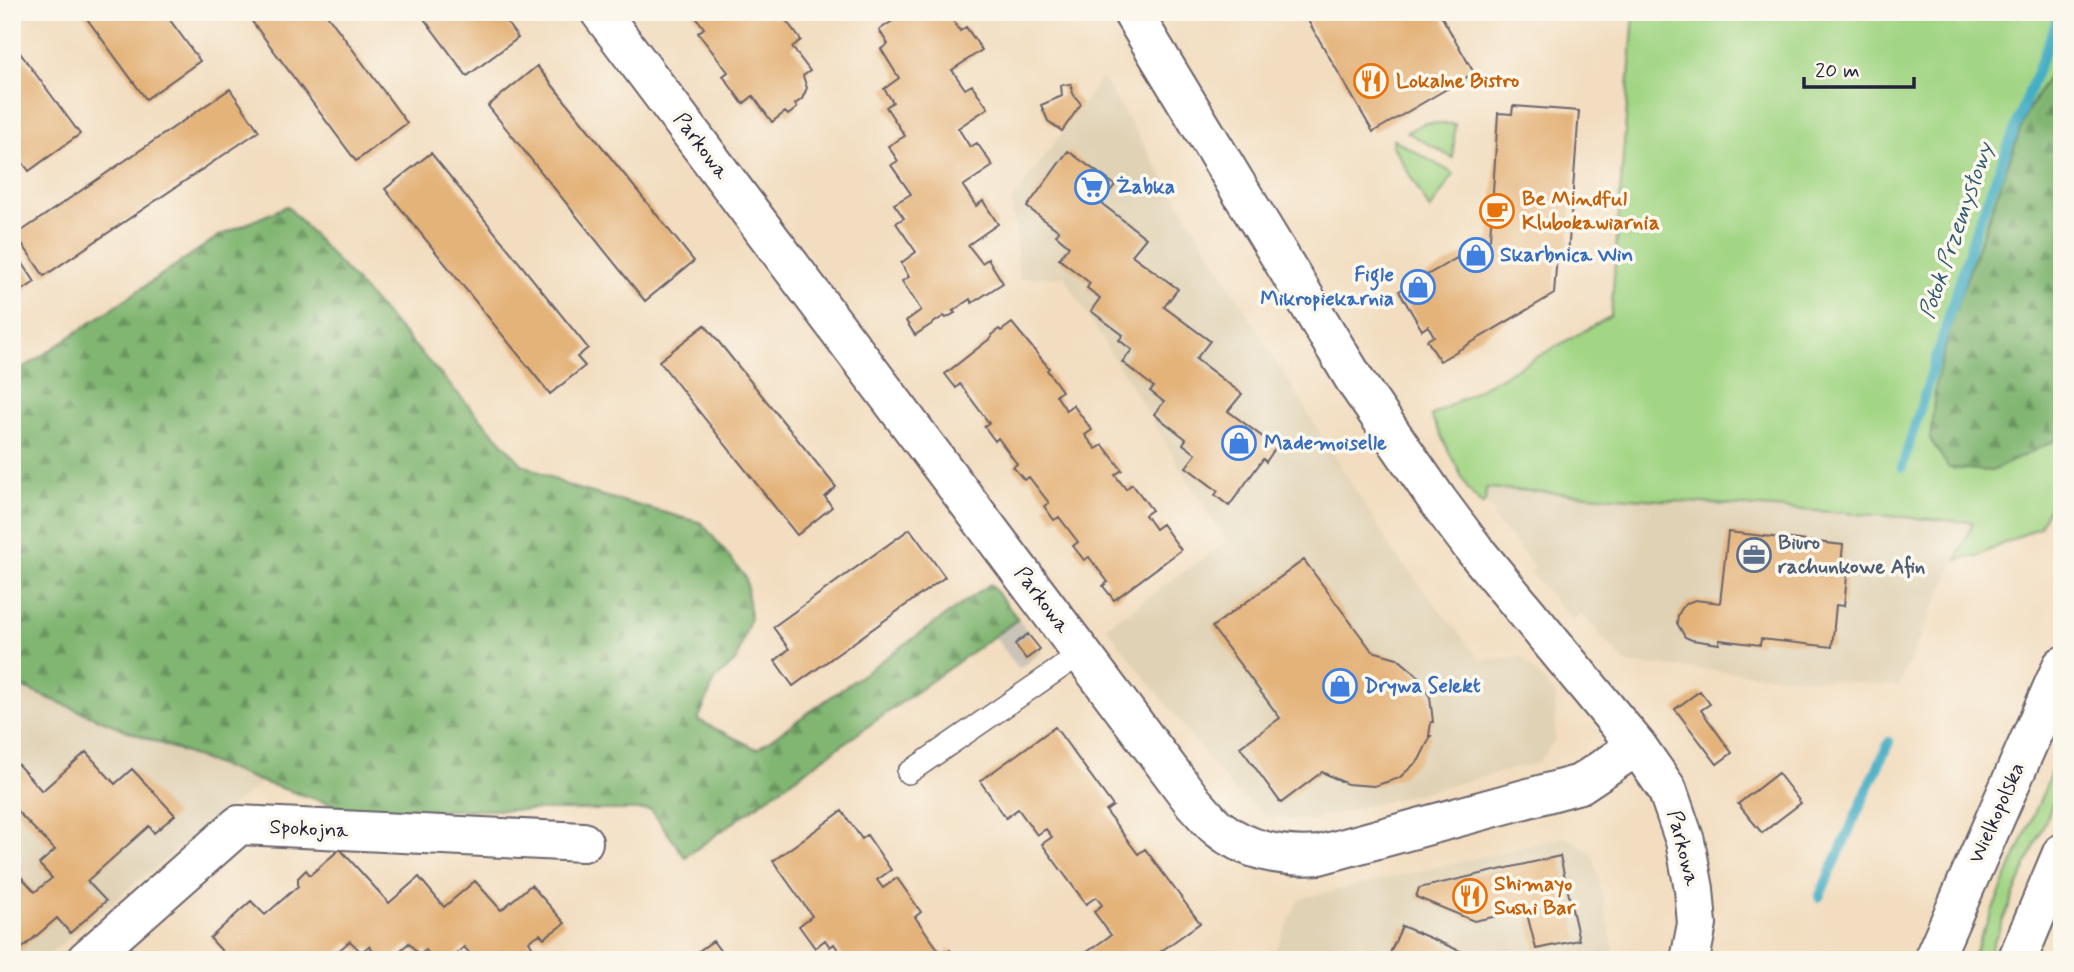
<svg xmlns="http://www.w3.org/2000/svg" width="2074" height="972" font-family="Mynerve,sans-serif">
<defs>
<pattern id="forest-firs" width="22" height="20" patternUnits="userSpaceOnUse" patternTransform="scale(1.75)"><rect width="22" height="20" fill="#81b672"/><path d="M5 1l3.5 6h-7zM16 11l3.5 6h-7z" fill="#69945f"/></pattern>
</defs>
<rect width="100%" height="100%" fill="#fbf7ec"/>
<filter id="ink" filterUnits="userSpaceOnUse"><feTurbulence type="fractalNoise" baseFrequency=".0143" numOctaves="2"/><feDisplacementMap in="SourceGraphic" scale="14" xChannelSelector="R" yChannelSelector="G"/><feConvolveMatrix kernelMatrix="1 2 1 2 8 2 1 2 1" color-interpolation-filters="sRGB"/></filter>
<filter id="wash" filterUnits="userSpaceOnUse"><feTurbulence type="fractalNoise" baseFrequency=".00686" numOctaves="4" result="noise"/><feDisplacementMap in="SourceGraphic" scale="28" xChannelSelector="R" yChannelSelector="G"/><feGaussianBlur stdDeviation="1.57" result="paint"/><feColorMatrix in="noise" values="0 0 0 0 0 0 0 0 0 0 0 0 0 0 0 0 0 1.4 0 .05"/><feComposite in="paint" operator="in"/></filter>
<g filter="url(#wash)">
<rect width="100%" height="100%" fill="#f2ddc0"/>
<path fill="#e0d2b5" d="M1102 77 1394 553 1481 660 1522 657 1556 696 1555 740 1538 763 1312 820 1269 818 1234 791 1106 627 1226 542 1064 276 1019 279 1012 201Z
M1485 488 1970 522H1973L1898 686 1625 663 1581 613 1572 620 1530 572 1535 567 1493 518 1496 515 1485 502Z
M12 683 128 731 262 782 72 934 44 960H12Z
M1566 837 1593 853 1616 960H1271L1299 899Z"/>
<path fill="#c9c3b8" d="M1018 619 1042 652 1019 669 994 636Z"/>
<path fill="#a2d584" stroke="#627c60" stroke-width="2" d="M1634 12H2062V53L2026 114 1954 313 2055 440 2062 426V477L2040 527 1977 556 1957 560 1973 522 1486 488 1485 502 1482 505 1468 489 1431 416 1611 316Z
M1424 123 1455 124 1453 158 1407 132Z
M1393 139 1454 174 1430 210 1393 146Z
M2062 739V782L1986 960H1971L2044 791Z"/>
<path fill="url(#forest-firs)" stroke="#526c56" stroke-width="2" d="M2062 53V426L2056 440 1992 471 1949 468 1930 439 1936 382 1954 313 2026 114Z
M287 206 522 464 571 487 702 523 746 578 750 619 736 661 715 680 698 720 757 749 990 584 1018 619 685 857 651 810H349L262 782 128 731 12 683V376L219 236Z"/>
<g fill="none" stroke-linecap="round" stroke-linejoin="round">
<path stroke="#45aec5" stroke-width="10" d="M1902 467 1976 229 2057 20 2062 12
M1819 897 1889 742"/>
</g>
<g id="blocks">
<path fill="#e4b37a" d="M82 12H164L200 61 146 99Z
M245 12H325L407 123 356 161Z
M419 12H499L518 38 467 76Z
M692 12H769L775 19 781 14 801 40 792 47 810 71 803 76 807 88 802 99 795 104 797 108 788 115 785 112 772 122 753 96 743 104 723 76 728 72 698 33 704 28Z
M889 12H947L960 31 966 27 982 50 952 70 965 89 972 85 988 108 958 128 970 147 977 143 993 166 963 186 976 206 983 201 998 224 968 245 982 263 988 259 1003 283 972 303 970 299 953 311 955 313 946 318 944 316 915 335 906 321 921 310 902 281 909 277 901 263 916 252 896 223 904 218 894 204 911 194 891 165 898 161 888 146 905 136 886 107 893 102 884 89 899 78 881 49 888 44 879 30 894 20Z
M1303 12H1439L1474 73 1373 132Z
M12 42 80 134 29 171 12 148Z
M537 66 694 261 645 301 488 106Z
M1071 84 1073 94 1081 104 1062 131 1048 121 1041 105 1062 96 1061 85Z
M230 89 259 131 44 276 16 235Z
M1513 106 1579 111 1568 255 1557 254 1554 294 1440 361 1427 340 1434 336 1428 326 1422 330 1399 291 1490 239 1498 113 1512 114Z
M1068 151 1115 185 1101 203 1146 238 1132 255 1178 289 1164 307 1210 341 1196 359 1242 394 1228 411 1276 447 1266 462 1263 459 1229 506 1215 495 1218 491 1186 467 1196 454 1183 444 1186 439 1154 414 1164 402 1150 391 1154 387 1122 362 1132 350 1119 340 1123 335 1091 311 1100 298 1087 288 1090 283 1059 259 1069 246 1056 235 1059 231 1027 207Z
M431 153 588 348 577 357 585 366 550 394 385 189Z
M12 247 35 282 12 297Z
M1012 323 1049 368 1047 370 1062 391 1056 395 1066 410 1073 405 1092 430 1085 435 1096 449 1103 445 1122 470 1115 475 1126 489 1132 484 1152 510 1145 515 1155 529 1162 524 1181 550 1114 600 1103 586 1108 582 1089 557 1084 560 1073 546 1078 542 1059 517 1054 520 1044 506 1049 503 1029 477 1024 480 1013 467 1017 464 998 438 995 441 984 426 989 423 960 384 956 388 945 374 992 337 991 335 999 329 1001 331Z
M705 325 836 487 825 497 832 507 797 535 659 361Z
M910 529 945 577 793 686 775 661 789 649 773 627Z
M1728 532 1843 545 1840 575 1847 576 1844 606 1836 605 1832 647 1761 639 1760 645 1719 640V644L1692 640 1685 637 1677 623 1678 615 1682 608 1687 603 1695 600 1720 603Z
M1304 560 1372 651 1397 658 1417 675 1430 697 1433 722H1431L1429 736H1431L1419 760 1399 778 1374 786 1347 784 1322 772 1281 803 1240 747 1280 718 1212 627Z
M1028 634 1040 649 1026 659 1015 644Z
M1700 691 1710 704 1701 710 1732 753 1717 764 1675 709Z
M1055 727 1113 806 1106 811 1138 854 1145 849 1200 923 1149 960H1082L1080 957 1111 935 1094 912 1102 905 1096 897 1086 904 1042 844 1052 837 1046 829 1037 835 1018 809 1006 818 980 781Z
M86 752 115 784 132 769 175 815 154 833 149 826 87 881 106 901 70 933 57 918 12 957V867L35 892 52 878 39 864 55 850 12 806V758L42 791Z
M1778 773 1801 803 1762 833 1738 804Z
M842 811 862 839 867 835 891 870 877 880 883 888 897 878 921 912 915 917 943 956 950 950 957 960H845L834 944 830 947 825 940 815 948 799 926 812 916 773 861Z
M340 849 389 903 419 877 444 907 475 881 501 910 531 885 565 923 544 938 540 934 529 941 532 946 513 960H487L481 953 475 959 464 947 449 960H434L426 950 419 955 409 943 389 960H381L369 946 361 952 350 941 328 960H230L210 938 251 901 265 915 298 886V878L306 870 310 875Z
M1560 856 1579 940 1536 949 1526 910 1474 921 1416 897 1419 888Z
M1402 926 1442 943 1480 960H1387Z
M713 941 727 960H686Z"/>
</g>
</g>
<g filter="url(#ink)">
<use href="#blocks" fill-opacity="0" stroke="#6b636a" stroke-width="2"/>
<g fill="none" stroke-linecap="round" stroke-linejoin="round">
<g stroke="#6b636a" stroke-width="24">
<path id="lane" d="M908 773 1082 653"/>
</g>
<g stroke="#6b636a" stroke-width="42">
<path id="street" d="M600 12 1194 803C1202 811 1209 821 1218 828 1246 851 1284 858 1319 855L1580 784 1637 746
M1132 12 1356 382 1438 501 1474 549 1637 746 1667 789 1685 841 1694 889 1697 924 1690 960
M86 960 239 825 583 842"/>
</g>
<g stroke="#6b636a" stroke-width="42">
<path id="primary" d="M1933 960 2062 666
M2017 960 2062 853"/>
</g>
<use href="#lane" stroke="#fff" stroke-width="21"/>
<use href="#street" stroke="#fff" stroke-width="38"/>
<use href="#primary" stroke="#fff" stroke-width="38"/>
</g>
</g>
<defs>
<g id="restaurant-ring" transform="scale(1.75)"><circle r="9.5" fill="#fbf7ec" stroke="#e8710a" stroke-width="1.5"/><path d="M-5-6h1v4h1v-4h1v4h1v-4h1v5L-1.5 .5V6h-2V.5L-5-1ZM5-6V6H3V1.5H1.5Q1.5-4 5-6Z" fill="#e8710a"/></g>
<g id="supermarket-ring" transform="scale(1.75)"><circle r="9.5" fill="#fbf7ec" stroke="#3f7fe0" stroke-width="1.5"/><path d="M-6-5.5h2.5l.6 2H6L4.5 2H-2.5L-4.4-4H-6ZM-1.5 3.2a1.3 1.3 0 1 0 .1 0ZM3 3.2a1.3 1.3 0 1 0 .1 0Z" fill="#3f7fe0"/></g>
<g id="cafe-ring" transform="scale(1.75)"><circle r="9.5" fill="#fbf7ec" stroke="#e8710a" stroke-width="1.5"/><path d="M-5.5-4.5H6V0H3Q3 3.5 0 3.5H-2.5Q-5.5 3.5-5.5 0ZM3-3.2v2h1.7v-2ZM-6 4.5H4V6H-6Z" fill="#e8710a"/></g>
<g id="shop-ring" transform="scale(1.75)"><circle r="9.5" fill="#fbf7ec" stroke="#3f7fe0" stroke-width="1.5"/><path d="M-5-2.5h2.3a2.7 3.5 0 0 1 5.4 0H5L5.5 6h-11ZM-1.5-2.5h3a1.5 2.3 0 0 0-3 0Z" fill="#3f7fe0"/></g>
<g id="office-ring" transform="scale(1.75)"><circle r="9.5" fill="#fbf7ec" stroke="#5c6f8a" stroke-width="1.5"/><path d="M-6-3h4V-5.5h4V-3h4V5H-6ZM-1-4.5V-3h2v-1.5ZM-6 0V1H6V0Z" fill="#5c6f8a"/></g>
</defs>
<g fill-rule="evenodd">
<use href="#restaurant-ring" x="1371" y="81"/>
<use href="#supermarket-ring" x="1092" y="187"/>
<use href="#cafe-ring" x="1497" y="211"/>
<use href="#shop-ring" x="1476" y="255"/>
<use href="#shop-ring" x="1418" y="287"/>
<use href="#shop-ring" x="1239" y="443"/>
<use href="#office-ring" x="1754" y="555"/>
<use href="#shop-ring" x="1340" y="686"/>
<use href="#restaurant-ring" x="1470" y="896"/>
</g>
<g text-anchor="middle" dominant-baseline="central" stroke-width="7" stroke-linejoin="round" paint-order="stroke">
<g font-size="21" font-weight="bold" fill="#c56008" stroke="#fbf7ec" text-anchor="start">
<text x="1396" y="81">Lokalne Bistro</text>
<text x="1522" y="199">Be Mindful<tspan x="1522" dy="24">Klubokawiarnia</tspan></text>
<text x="1494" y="884">Shimayo<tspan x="1494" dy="24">Sushi Bar</tspan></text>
</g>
<g font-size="21" fill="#22223b" stroke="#fbf7ec">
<text transform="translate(701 146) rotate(53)">Parkowa</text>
<text transform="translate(1042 600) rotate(53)">Parkowa</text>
<text transform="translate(1997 813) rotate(-66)">Wielkopolska</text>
<text transform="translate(309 829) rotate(3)">Spokojna</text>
<text transform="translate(1683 848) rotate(76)">Parkowa</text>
</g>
<g font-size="21" font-weight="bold" fill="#366cbe" stroke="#fbf7ec" text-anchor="start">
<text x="1116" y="187">Żabka</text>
<text x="1500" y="255">Skarbnica Win</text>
<text x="1394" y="275" text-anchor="end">Figle<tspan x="1394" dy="24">Mikropiekarnia</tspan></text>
<text x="1264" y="443">Mademoiselle</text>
<text x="1364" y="686">Drywa Selekt</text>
</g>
<g font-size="21" font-weight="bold" fill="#4e5e75" stroke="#fbf7ec" text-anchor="start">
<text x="1778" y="543">Biuro<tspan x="1778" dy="24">rachunkowe Afin</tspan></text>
</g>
<g font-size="23" font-style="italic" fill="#305a72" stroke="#fbf7ec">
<text transform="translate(1957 231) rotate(-71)">Potok Przemysłowy</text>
</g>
</g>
<rect width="2074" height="972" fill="none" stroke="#fbf7ec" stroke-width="42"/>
<path d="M1804 77v10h110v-10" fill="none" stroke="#22223b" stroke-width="3.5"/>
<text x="1815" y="77" font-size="21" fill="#22223b" stroke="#fbf7ec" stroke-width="5" paint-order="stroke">20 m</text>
</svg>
